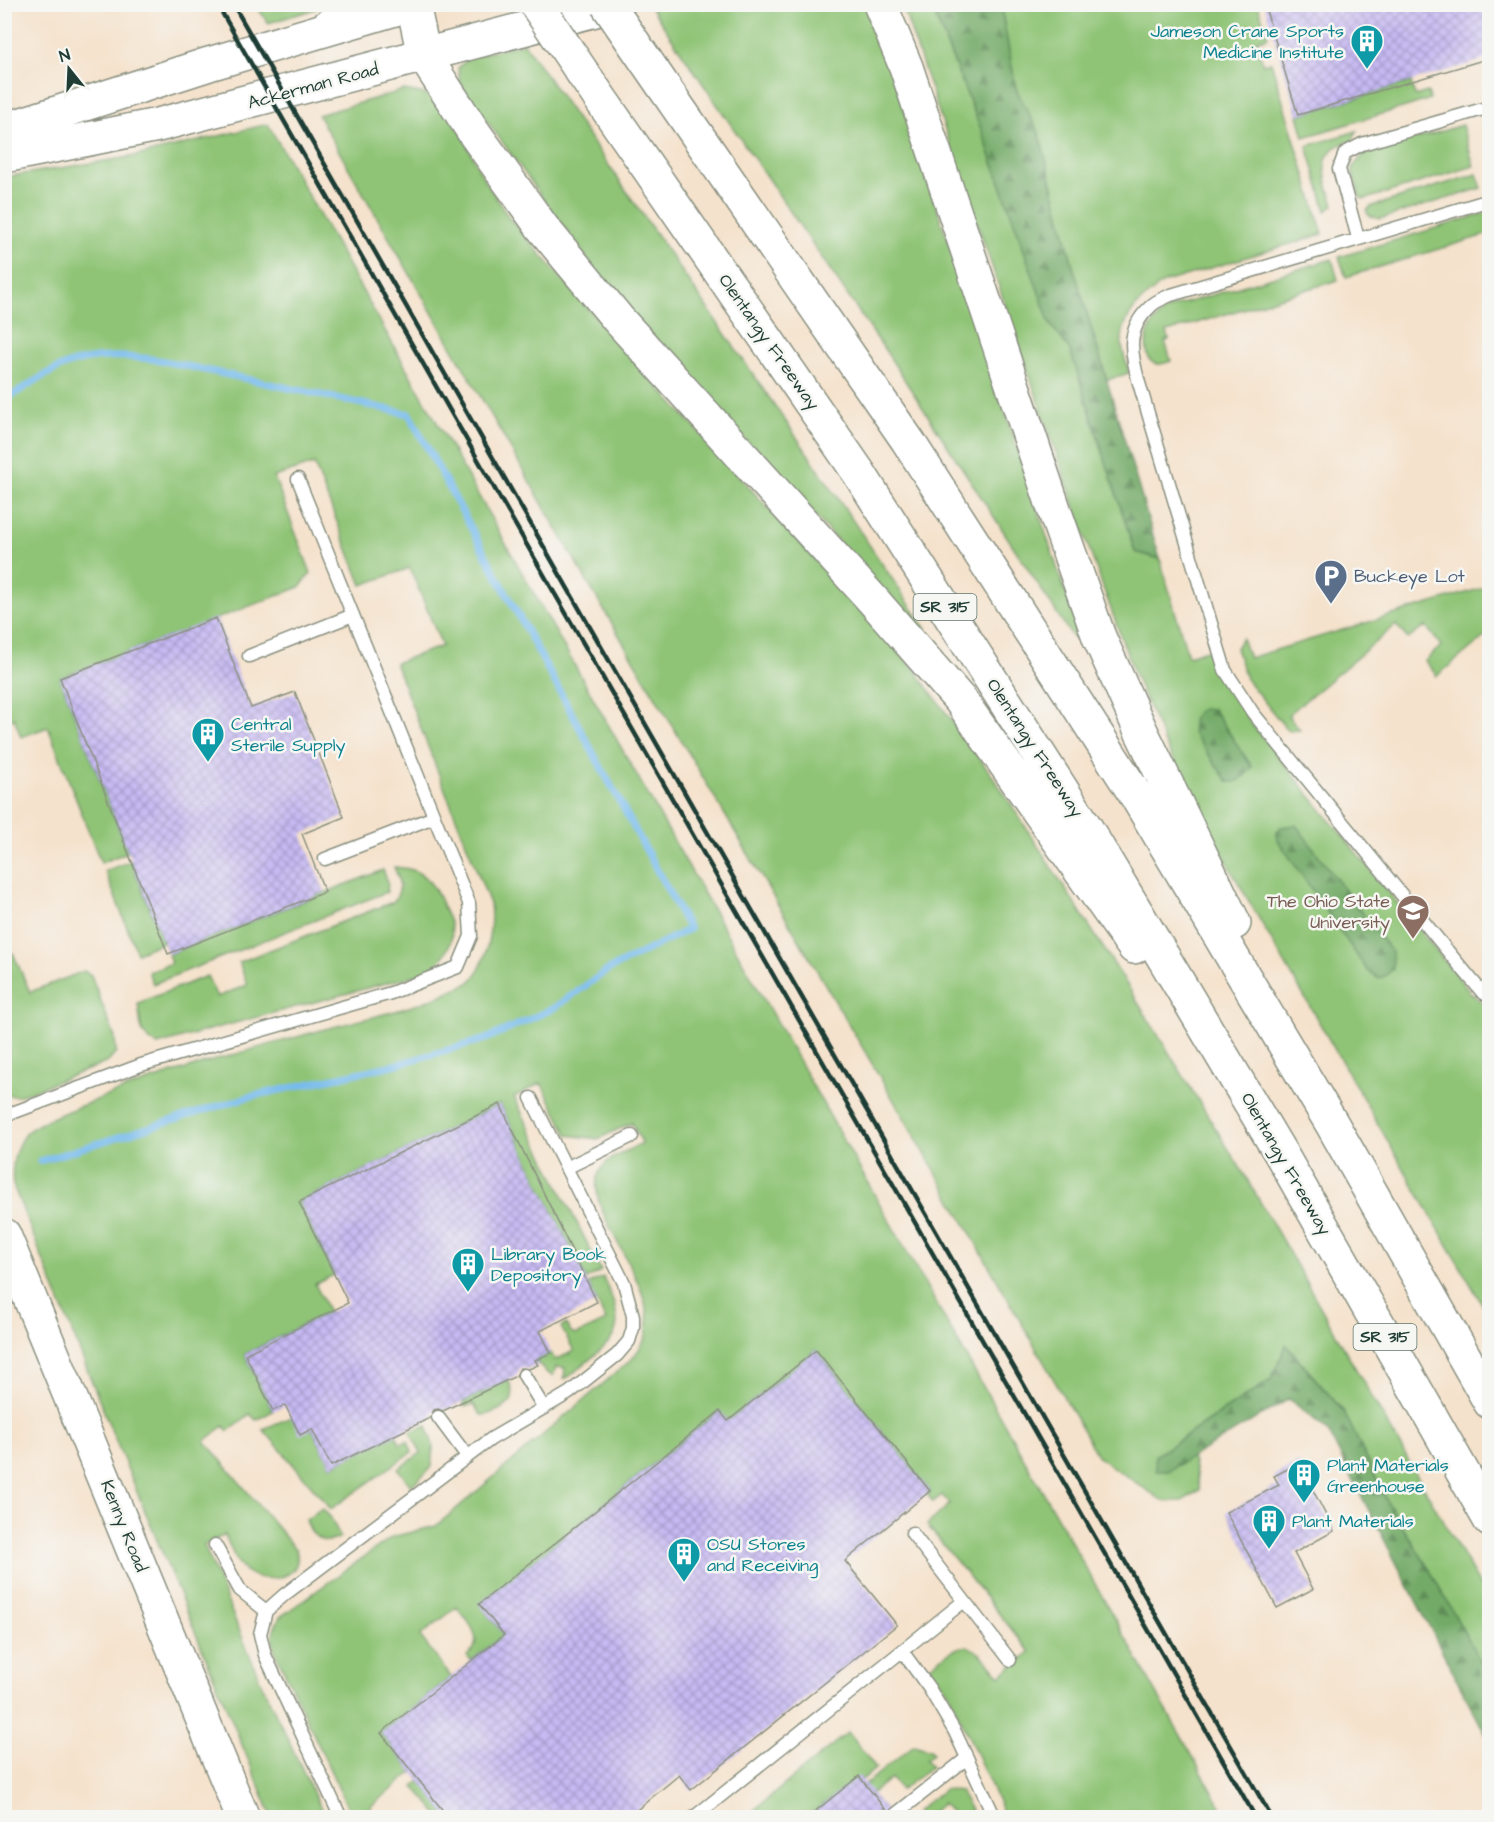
<svg xmlns="http://www.w3.org/2000/svg" width="1494" height="1822" font-family="'Architects Daughter',sans-serif">
<defs>
<pattern id="forest-firs" width="22" height="20" patternUnits="userSpaceOnUse" patternTransform="scale(1.5)"><rect width="22" height="20" fill="#73aa67"/><path d="M5 1l3.5 6h-7zM16 11l3.5 6h-7z" fill="#5e8c56"/></pattern>
<pattern id="building-cross-hatch" width="8" height="8" patternUnits="userSpaceOnUse" patternTransform="scale(1.5)"><rect width="8" height="8" fill="#c7b9f3"/><path d="M0 0l8 8M0 8l8-8" fill="none" stroke="#a198c6"/></pattern>
</defs>
<rect width="100%" height="100%" fill="#f6f6f2"/>
<filter id="ink" filterUnits="userSpaceOnUse"><feTurbulence type="fractalNoise" baseFrequency=".0167" numOctaves="2"/><feDisplacementMap in="SourceGraphic" scale="12" xChannelSelector="R" yChannelSelector="G"/><feConvolveMatrix kernelMatrix="1 2 1 2 8 2 1 2 1" color-interpolation-filters="sRGB"/></filter>
<filter id="wash" filterUnits="userSpaceOnUse"><feTurbulence type="fractalNoise" baseFrequency=".008" numOctaves="4" result="noise"/><feDisplacementMap in="SourceGraphic" scale="24" xChannelSelector="R" yChannelSelector="G"/><feGaussianBlur stdDeviation="1.35" result="paint"/><feColorMatrix in="noise" values="0 0 0 0 0 0 0 0 0 0 0 0 0 0 0 0 0 1.4 0 .05"/><feComposite in="paint" operator="in"/></filter>
<g filter="url(#wash)">
<rect width="100%" height="100%" fill="#f5e2cc"/>
<path fill="#8fc476" stroke="#578055" stroke-width="1.5" fill-rule="evenodd" d="M665 4 869 5 1079 633 1073 638 887 353 651 8Z
M256 5H282L291 7 293 5H322L319 8 268 23Z
M902 5H935V16L983 134 1050 324 1070 349 1135 552 1160 559 1188 656 1207 650 1219 673 1251 723 1469 991 1489 1009V1316L1232 872 1167 748 1136 678 1092 557ZM1213 709 1252 767 1193 733ZM1319 899 1378 978 1367 970Z
M1003 5H1258L1268 37 1256 41 1263 64 1271 62 1323 234 1165 282C1143 297 1120 316 1122 345 1123 354 1127 364 1129 373L1107 380 1074 270 1039 133 1016 89 1003 18Z
M524 43 802 445 926 629 921 633 606 285 460 84 458 68 468 58Z
M1411 82 1415 96 1428 92 1430 99 1409 106 1304 137 1298 115Z
M404 90 421 93 434 98 455 119 481 174 509 218 628 354 915 670 996 781 1124 980 1247 1179 1489 1601V1677L1429 1569 1389 1505 1344 1412 1287 1346 1271 1380 1155 1456 1168 1471 1192 1456 1200 1490 1182 1501H1163L1098 1457 920 1145 588 583 318 115Z
M268 124 1227 1817H1005L948 1691 928 1668C965 1638 970 1639 1000 1676L1030 1652 927 1525 950 1504 942 1495 933 1502 927 1494 930 1491 816 1350 728 1421 719 1411 480 1604 504 1635 471 1661 467 1656C487 1641 468 1621 457 1607L420 1636 451 1677 381 1733 413 1772 370 1807 376 1816 352 1817 274 1649C271 1636 273 1629 280 1617L392 1537 436 1526 632 1359C636 1353 642 1346 645 1339 664 1286 578 1209 600 1171 608 1156 629 1151 642 1143L632 1123 598 1139 568 1135 541 1083 514 1097 601 1271 586 1279 500 1104 299 1202 334 1275 315 1284 329 1312 245 1354 273 1411 256 1420 250 1414 228 1431 224 1426 205 1441 296 1550C305 1579 265 1585 247 1572 236 1565 230 1546 225 1535L204 1545 262 1685 325 1817H272L115 1439 13 1185C11 1168 14 1148 25 1134 33 1124 73 1109 86 1104 165 1072 247 1051 329 1028 371 1017 415 1009 454 989 459 987 467 985 471 981 487 965 493 925 490 904L395 663 442 646 410 568 362 585 314 464 274 477 311 573 300 587 60 678 128 852 101 863 48 727 21 737 14 718 5 722V177L136 156Z
M1462 125 1474 166 1366 199 1360 198 1353 174V167L1363 155Z
M1357 131 1352 141C1313 150 1325 176 1334 205L1326 211 1307 146Z
M1477 174 1482 188 1380 219 1368 215 1367 211 1370 207Z
M1489 212V234L1346 277 1339 257Z
M1332 259 1338 280 1167 332 1169 340 1165 341 1171 361C1162 364 1155 367 1149 359 1141 337 1152 317 1172 307Z
M1489 586V633L1437 676 1425 661 1441 646 1426 626 1408 639 1396 625 1288 715 1300 730 1288 731 1246 679 1236 648 1242 638 1249 658Z
M131 861 163 942 137 953 105 871Z
M394 867C401 868 410 868 417 872 430 879 436 890 442 904 444 910 449 918 451 925 455 944 442 962 428 972L216 1028 158 1045C136 1034 142 1024 138 1003L207 976 217 997 247 985 239 962 393 902C403 890 400 881 394 867Z
M383 870 388 882 387 892 153 984 148 972 171 963 168 954Z
M13 953 30 992 84 971 91 975 115 1038 116 1053 108 1062 19 1096 5 1095V957Z
M603 1277C631 1337 615 1337 570 1376L564 1379 565 1368 556 1367 553 1376 547 1373 535 1360 551 1353 555 1360 574 1351 561 1327 566 1324 571 1333 576 1335 606 1321 588 1284Z
M508 1379C516 1397 514 1404 496 1411 491 1414 487 1415 481 1415L473 1404 465 1407 463 1402Z
M291 1417 312 1429 331 1466 396 1434 400 1444 408 1441 412 1452 331 1509 263 1429Z
M427 1425 433 1446 432 1467 411 1486 398 1469 421 1453 410 1432Z
M322 1508 331 1518 340 1537C324 1547 311 1537 306 1520Z
M848 1732 876 1768 862 1780 859 1777 807 1817 748 1818 753 1811Z
M914 1745 930 1750 933 1754 926 1760 931 1767 901 1790 891 1778 871 1794 864 1785Z
M420 1781 449 1817H440L414 1786Z
M945 1789 960 1791 975 1817H955L943 1803 926 1817H922L916 1811Z"/>
<path fill="url(#forest-firs)" stroke="#49744e" stroke-width="1.5" d="M935 5H1003V18L1016 89 1039 133 1074 270 1160 559 1135 552 1070 350 1050 324 983 134 935 15Z
M1203 709H1213L1252 767C1246 775 1239 784 1228 782L1193 733 1192 721 1197 712Z
M1296 825 1392 953 1393 969 1385 976 1378 978 1367 970 1279 842 1276 833 1281 827Z
M1286 1345 1344 1412 1389 1505 1429 1569 1489 1677V1741L1327 1430 1289 1399 1168 1471H1156L1155 1456 1271 1380Z"/>
<g fill="none" stroke-linecap="round" stroke-linejoin="round">
<path stroke="#77bbed" stroke-width="7" d="M4 400C24 389 44 373 66 365 95 354 128 356 159 360L409 414 689 929 608 970 552 1009 486 1039 398 1064 248 1097 40 1161"/>
</g>
<g id="blocks">
<path fill="url(#building-cross-hatch)" d="M1264 4H1490V58L1298 115Z
M216 618 251 708 295 692 344 817 302 834 325 892 168 954 60 678Z
M500 1104 597 1302 540 1331 551 1353 535 1360 538 1365 529 1369 520 1368 516 1376 443 1411 438 1409 434 1410 430 1418 331 1466 312 1429 300 1435 285 1405 273 1411 245 1354 348 1303 299 1202Z
M816 1350 930 1491 845 1561 897 1625 691 1790 679 1775 627 1818H449L381 1733 504 1635 479 1604 720 1411 728 1421Z
M1299 1463 1334 1531 1294 1553 1313 1589 1277 1608 1226 1512 1279 1485 1274 1476Z
M859 1776 888 1813 889 1818H807Z"/>
</g>
</g>
<g filter="url(#ink)">
<use href="#blocks" fill-opacity="0" stroke="#8a9080" stroke-width="1.5"/>
<g fill="none" stroke-linecap="round" stroke-linejoin="round">
<g stroke="#8a9080" stroke-width="15">
<path id="lane" d="M1490 200 1171 295C1164 298 1155 301 1150 307 1125 330 1131 354 1139 383L1225 670 1253 713 1455 960 1482 992 1490 997
M1358 238 1339 169 1345 153 1362 144 1490 107
M249 656 353 615
M325 859 434 817
M4 1116 141 1065 391 993 458 967 471 936 469 903 298 479
M566 1168 632 1136
M524 1375 544 1408
M438 1417 467 1456
M912 1533 1010 1660
M215 1545 240 1590 266 1611
M902 1651 964 1601
M896 1814 967 1758
M341 1818 265 1655 260 1634 266 1611 284 1595 491 1439 569 1393 617 1355 629 1341 633 1328V1316L624 1283 531 1098
M693 1818 902 1651 929 1688 955 1732 995 1818"/>
</g>
<g stroke="#8a9080" stroke-width="36">
<path id="secondary" d="M4 130 209 64 412 4
M4 156 158 125 618 4
M4 1235 243 1818"/>
</g>
<g stroke="#8a9080" stroke-width="36">
<path id="highway" d="M413 4 424 56 475 134 542 227 618 319 872 599 961 701 1134 947
M880 4 906 67 1056 515 1099 637 1141 731 1234 923
M325 29 340 17 348 4
M646 61 908 441 1137 797 1332 1124 1490 1402
M584 75 859 473 1086 828 1281 1154 1490 1520"/>
</g>
<use href="#lane" stroke="#fff" stroke-width="12"/>
<use href="#secondary" stroke="#fff" stroke-width="33"/>
<use href="#highway" stroke="#fff" stroke-width="33"/>
<path stroke="#1f3d34" stroke-width="4.5" d="M217 4 1256 1818
M233 4 1272 1818"/>
<g stroke="#8a9080" stroke-width="36" stroke-linecap="butt">
<path id="highway-bridge" d="M536 4 584 75
M607 4 646 61"/>
</g>
<use href="#highway-bridge" stroke="#fff" stroke-width="33"/>
</g>
</g>
<defs>
<g id="building-pin" transform="scale(1.725)"><path d="M0 17L-7.5 6A9.5 9.5 0 1 1 7.5 6Z" fill="#0f9aa8" stroke="#f6f6f2"/><path d="M-4-6H4V6H1V3H-1V6H-4ZM-2.5-4.3h1.7v1.8h-1.7ZM.8-4.3h1.7v1.8H.8ZM-2.5-1h1.7V.8h-1.7ZM.8-1h1.7V.8H.8Z" fill="#fff"/></g>
<g id="parking-pin" transform="scale(1.725)"><path d="M0 17L-7.5 6A9.5 9.5 0 1 1 7.5 6Z" fill="#5c6f8a" stroke="#f6f6f2"/><path d="M-3.5-5.5H1a3.5 3.5 0 0 1 0 7H-1V5.5H-3.5ZM-1-3.4V-.6H.8a1.4 1.4 0 0 0 0-2.8Z" fill="#fff"/></g>
<g id="university-pin" transform="scale(1.725)"><path d="M0 17L-7.5 6A9.5 9.5 0 1 1 7.5 6Z" fill="#8d6e63" stroke="#f6f6f2"/><path d="M0-5L7-2L0 1L-7-2ZM-4 1L0 2.5L4 1V4Q0 6-4 4Z" fill="#fff"/></g>
</defs>
<g fill-rule="evenodd">
<use href="#building-pin" x="1367" y="41"/>
<use href="#parking-pin" x="1331" y="576"/>
<use href="#building-pin" x="208" y="734"/>
<use href="#university-pin" x="1413" y="911"/>
<use href="#building-pin" x="468" y="1264"/>
<use href="#building-pin" x="1304" y="1475"/>
<use href="#building-pin" x="1269" y="1521"/>
<use href="#building-pin" x="684" y="1554"/>
</g>
<g text-anchor="middle" dominant-baseline="central" stroke-width="5" stroke-linejoin="round" paint-order="stroke">
<g fill="#f6f6f2" stroke="#60746d" stroke-width="1.5">
<rect x="913.5" y="594" width="63" height="26" rx="4.5"/>
<rect x="1353.5" y="1324" width="63" height="26" rx="4.5"/>
</g>
<g font-size="16" font-weight="bold" fill="#1f3d34">
<text x="945" y="607">SR 315</text>
<text x="1385" y="1337">SR 315</text>
</g>
<g font-size="18" fill="#0d838f" stroke="#f6f6f2" text-anchor="start">
<text x="1344" y="31" text-anchor="end">Jameson Crane Sports<tspan x="1344" dy="21">Medicine Institute</tspan></text>
<text x="231" y="724">Central<tspan x="231" dy="21">Sterile Supply</tspan></text>
<text x="491" y="1254">Library Book<tspan x="491" dy="21">Depository</tspan></text>
<text x="1327" y="1465">Plant Materials<tspan x="1327" dy="21">Greenhouse</tspan></text>
<text x="1292" y="1521">Plant Materials</text>
<text x="707" y="1544">OSU Stores<tspan x="707" dy="21">and Receiving</tspan></text>
</g>
<g font-size="18" fill="#1f3d34" stroke="#f6f6f2">
<text transform="translate(313 86) rotate(-15)">Ackerman Road</text>
<text transform="translate(769 342) rotate(55)">Olentangy Freeway</text>
<text transform="translate(1035 748) rotate(57)">Olentangy Freeway</text>
<text transform="translate(1286 1164) rotate(60)">Olentangy Freeway</text>
<text transform="translate(124 1526) rotate(68)">Kenny Road</text>
</g>
<g font-size="18" fill="#4e5e75" stroke="#f6f6f2" text-anchor="start">
<text x="1354" y="576">Buckeye Lot</text>
</g>
<g font-size="18" fill="#785e54" stroke="#f6f6f2" text-anchor="end">
<text x="1390" y="901">The Ohio State<tspan x="1390" dy="21">University</tspan></text>
</g>
</g>
<rect width="1494" height="1822" fill="none" stroke="#f6f6f2" stroke-width="24"/>
<g transform="translate(69 69) rotate(342)" stroke="#f6f6f2" stroke-width="4.5" paint-order="stroke">
<path d="M0-4.5L10 22L0 15L-10 22Z" fill="#1f3d34"/>
<text y="-9" font-size="16" font-weight="bold" text-anchor="middle" fill="#1f3d34">N</text>
</g>
</svg>
